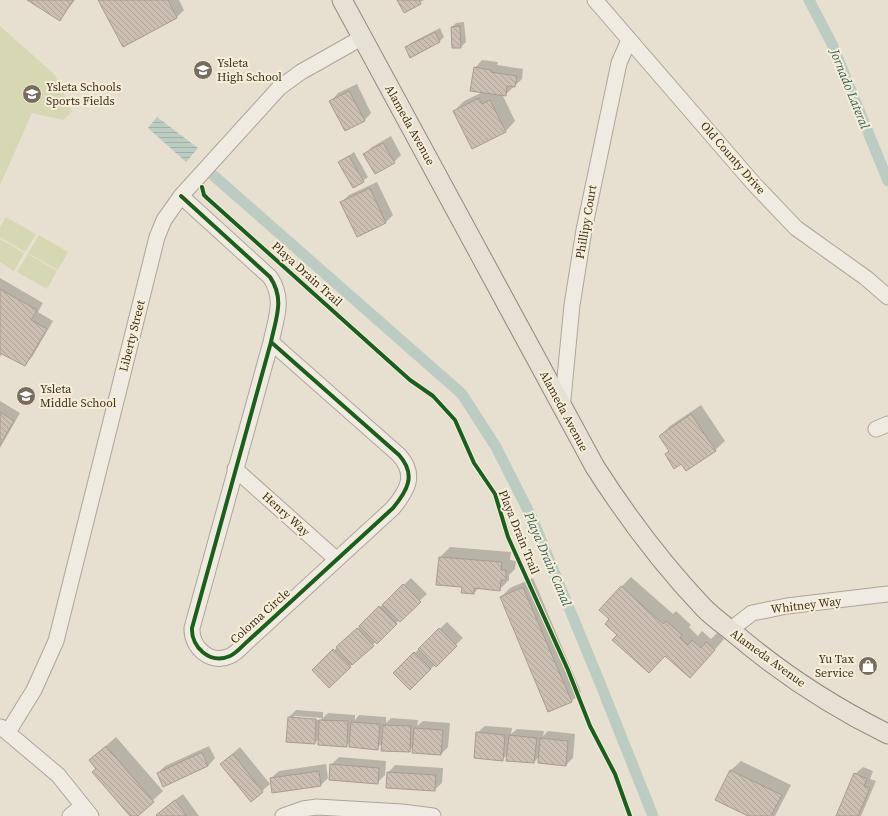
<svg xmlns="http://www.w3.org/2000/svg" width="888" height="816" font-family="'Source Serif 4',serif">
<defs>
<pattern id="water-rules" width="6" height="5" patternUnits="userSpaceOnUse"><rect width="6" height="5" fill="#bcccc2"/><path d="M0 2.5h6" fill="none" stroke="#a2b0a6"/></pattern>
<pattern id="building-back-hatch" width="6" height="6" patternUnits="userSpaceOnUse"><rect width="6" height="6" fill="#cbbfb2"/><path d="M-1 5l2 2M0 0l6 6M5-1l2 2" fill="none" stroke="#afa499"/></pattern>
</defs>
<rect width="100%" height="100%" fill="#e7e0d1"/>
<path fill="#d6d7b3" d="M0 26 55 75 72 112 63 120 32 113 0 185Z
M6 217 36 234 25 252 0 237V227Z
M39 235 68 252 58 270 28 253Z
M0 239 24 253 14 271 0 262Z
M28 254 57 271 47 289 17 272Z"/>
<path fill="url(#water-rules)" d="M157 117 198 148 186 162 148 128Z"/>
<path fill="#0003" fill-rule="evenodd" d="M28 0H75L60 19Z
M99 0H179L184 10 177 17 124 45Z
M398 0H424L405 12Z
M464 22 466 42 461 47 452 27 456 23Z
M440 28 444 37 440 41 406 47 411 43Z
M482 60 498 62 497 65 523 69 522 79 505 95 502 94 515 121 506 131 472 147 454 111 464 101 483 92 475 68Z
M357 84 371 113 364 121 331 101 338 93Z
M391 136 401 155 394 162 365 154 372 147Z
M354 152 368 177 363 181 339 162Z
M377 182 393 215 386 222 357 236 342 202 349 195Z
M0 278 43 303 38 312 53 321 32 357 25 365 3 352 0 357Z
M0 401 20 413 0 448Z
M701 405 725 441 715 450 682 463 660 436 670 426Z
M450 547 511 552 510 560 516 561 515 569 509 575V580L499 590 479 588 474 593 463 586 440 557Z
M631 577 673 614 676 611 691 625 689 627 698 636 702 631 711 639 717 633 724 639 700 667 618 635 610 619 621 587Z
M411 578 427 594 329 686 313 670Z
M533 578 581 692 571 702 501 597 510 588Z
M447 622 463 638 410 689 394 673Z
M296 710 323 712V718L328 713 355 715V720L359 715 386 717V723L391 718 418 720 417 726 423 721 450 723 448 747 441 754 414 746 409 751 383 743 377 748 351 741 346 746 319 738 315 743 289 717ZM294 716 322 718 321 720 294 718Z
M485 726 512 728 511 734 517 729 544 731 543 736 548 731 575 734 573 758 566 765 539 757 534 762 508 754 502 760 477 733Z
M116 737 163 791 136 816H131L90 760Z
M209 746 215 758 208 766 158 773 165 766Z
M240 747 270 784 251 801 221 764Z
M339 757 386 761 385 775 377 783 331 765Z
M741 761 791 785 775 816H751L717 799 731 770Z
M326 764 328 778 321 785 273 792 271 778 279 771Z
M395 765 443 768 442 783 434 790 388 773Z
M863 767 873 771 870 779 876 781 861 816H837L855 774Z
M183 794 199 816H158L164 808Z"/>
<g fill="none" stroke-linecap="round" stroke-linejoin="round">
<path stroke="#bcccc2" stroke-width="11" d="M809 0 832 44 888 181
M214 176 462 394 496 447 532 518 600 683 653 816"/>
</g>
<path fill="url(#building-back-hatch)" stroke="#a89c90" d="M27 0H73L60 21Z
M98 0H168L177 18 123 47Z
M397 0H419L421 4 404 13Z
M460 26 461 48H452L451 27Z
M435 32 440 42 410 58 405 47Z
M474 67 491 70V72L517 76 515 87 507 86 506 96 470 91Z
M349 91 365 121 345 131 329 101Z
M479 98 482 104 490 100 506 132 472 149 453 111Z
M383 143 395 163 375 174 363 154Z
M349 156 364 182 353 188 338 162Z
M370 188 386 223 357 237 340 202Z
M0 289 37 310 31 320 47 329 25 366 0 353Z
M0 412 14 421 0 445Z
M691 414 716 451 686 471 681 464 674 469 665 454 669 451 659 436Z
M439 557 502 562 501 570H506V580H501L500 591 474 588V594L461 593 462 587 436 585Z
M403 584 421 602 400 622 382 605Z
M621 586 663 624 666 621 682 635 680 638 688 645 692 640 701 648 706 642 715 650 690 678 665 656 649 673 612 640 617 635 605 624 609 619 599 610Z
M523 587 572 702 548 712 500 597Z
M379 606 397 624 377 644 359 626Z
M357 628 374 646 352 665 336 647Z
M439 628 457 646 436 667 418 649Z
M333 649 351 667 329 688 312 670Z
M414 652 431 669 410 690 393 673Z
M288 717 316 719 315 744 286 742Z
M319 720 348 721 347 747 318 745Z
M351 722 380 724 378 750 349 747Z
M383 725 411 726 410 752 381 751Z
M414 728 443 730 441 755 412 753Z
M476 732 505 735 503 761 474 758Z
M509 735 537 738 534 763 506 761Z
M540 738 568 741 566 766 538 763Z
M106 746 154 802 138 816H130L92 772 96 769 89 760Z
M202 752 208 766 163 787 157 773Z
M233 754 263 792 251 802 220 764Z
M330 764 379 768 378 784 329 780Z
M730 770 782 795 771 816H748L715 800Z
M319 771 321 786 272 793 270 778Z
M387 772 436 775 435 791 386 788Z
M854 773 867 779 864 786 870 788 858 816H836Z
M175 800 187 816H157L156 815Z"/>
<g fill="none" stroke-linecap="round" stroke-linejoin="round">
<g stroke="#ada599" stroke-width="17">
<path id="minor" d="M595 0 754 184 796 228 866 278 888 297
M181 196 270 277C285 299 276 318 271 342L192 628C191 647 210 665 230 656 237 653 243 645 249 640L393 508C407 491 417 475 399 455L271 342
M562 409 572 305 584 230 619 63 629 40
M876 429 888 424
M235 469 336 559
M730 630 752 613 787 606 888 594
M1 727 58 775 91 816
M8 732 34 690 56 641 157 237 164 220 181 196 279 88 301 72 363 37
M70 816 82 806
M283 816 303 809 317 807 402 812 433 816"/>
</g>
<g stroke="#928b80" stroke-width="21">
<path id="major" d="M342 0 595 467C627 517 663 565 704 608 713 617 724 625 734 633 781 673 833 707 888 734"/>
</g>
<use href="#minor" stroke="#efebe3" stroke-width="15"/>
<use href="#major" stroke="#e6e1d4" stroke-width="19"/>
<g stroke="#f7eed8" stroke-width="6">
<path id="cycleway" d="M202 187 204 195 207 198 410 380 433 396 455 420 474 463 495 494 508 537 568 670 590 726 615 774 630 816
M181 196 270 277C285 299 276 318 271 342L192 628C191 647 210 665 230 656 237 653 243 645 249 640L393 508C407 491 417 475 399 455L271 342"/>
</g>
<use href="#cycleway" stroke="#1b5e20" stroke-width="4"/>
</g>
<defs>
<g id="school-disc" transform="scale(1)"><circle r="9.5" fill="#786c5e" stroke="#f7eed8"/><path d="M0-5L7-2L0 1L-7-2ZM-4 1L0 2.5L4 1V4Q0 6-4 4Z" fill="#fff"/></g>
<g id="shop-disc" transform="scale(1)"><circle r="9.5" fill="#786c5e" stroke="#f7eed8"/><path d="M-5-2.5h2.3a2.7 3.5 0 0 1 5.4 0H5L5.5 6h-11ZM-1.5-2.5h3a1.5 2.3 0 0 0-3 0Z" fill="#fff"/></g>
</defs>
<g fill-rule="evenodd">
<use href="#school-disc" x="203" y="70"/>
<use href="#school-disc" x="32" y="94"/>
<use href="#school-disc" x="26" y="396"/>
<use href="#shop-disc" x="868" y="666"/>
</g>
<g text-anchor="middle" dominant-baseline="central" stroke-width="4" stroke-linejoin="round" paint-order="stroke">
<g font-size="12" fill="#3d2e20" stroke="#f7eed8" text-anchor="start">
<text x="217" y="63">Ysleta<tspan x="217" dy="14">High School</tspan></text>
<text x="46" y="87">Ysleta Schools<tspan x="46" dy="14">Sports Fields</tspan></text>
<text x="40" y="389">Ysleta<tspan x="40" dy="14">Middle School</tspan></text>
<text x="854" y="659" text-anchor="end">Yu Tax<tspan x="854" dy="14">Service</tspan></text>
</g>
<g font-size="12" fill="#3d2e20" stroke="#f7eed8">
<text transform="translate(410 125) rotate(61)">Alameda Avenue</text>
<text transform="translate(733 158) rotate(49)">Old County Drive</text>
<text transform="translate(586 222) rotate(-80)">Phillipy Court</text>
<text transform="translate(307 274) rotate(42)">Playa Drain Trail</text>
<text transform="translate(132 336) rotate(-76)">Liberty Street</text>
<text transform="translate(564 411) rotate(62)">Alameda Avenue</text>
<text transform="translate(286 514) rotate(42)">Henry Way</text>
<text transform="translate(519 532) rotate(68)">Playa Drain Trail</text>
<text transform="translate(806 605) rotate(-7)">Whitney Way</text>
<text transform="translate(260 616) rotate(-42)">Coloma Circle</text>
<text transform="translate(768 658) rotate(36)">Alameda Avenue</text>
</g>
<g font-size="13" font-style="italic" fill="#2f5d5a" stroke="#f7eed8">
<text transform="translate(850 89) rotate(68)">Jornado Lateral</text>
<text transform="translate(548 559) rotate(67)">Playa Drain Canal</text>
</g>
</g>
</svg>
